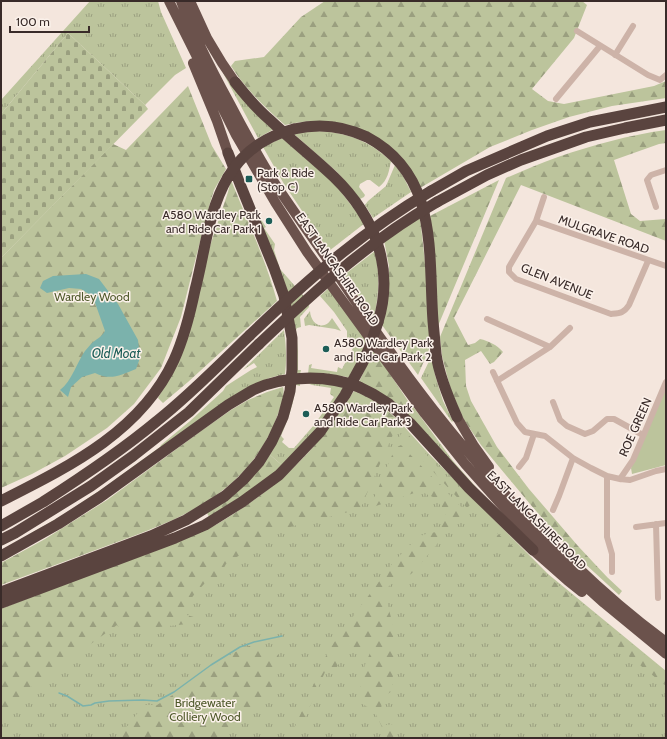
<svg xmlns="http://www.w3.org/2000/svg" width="667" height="739" font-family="Cabin,sans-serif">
<defs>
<pattern id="grass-tufts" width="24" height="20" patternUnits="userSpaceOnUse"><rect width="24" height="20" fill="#bcc49c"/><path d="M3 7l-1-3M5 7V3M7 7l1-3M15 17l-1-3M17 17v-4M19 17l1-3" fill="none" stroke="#9a9f7f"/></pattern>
<pattern id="forest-firs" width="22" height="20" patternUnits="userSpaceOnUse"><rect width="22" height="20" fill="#bcc49c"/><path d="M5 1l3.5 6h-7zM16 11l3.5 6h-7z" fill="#9a9f7f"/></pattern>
<pattern id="cemetery-stones" width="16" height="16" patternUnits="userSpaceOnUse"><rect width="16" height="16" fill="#bcc49c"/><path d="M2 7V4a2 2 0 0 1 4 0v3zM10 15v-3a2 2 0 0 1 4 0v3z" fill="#9a9f7f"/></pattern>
</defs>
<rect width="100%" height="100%" fill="#f4e6dd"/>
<path fill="url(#grass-tufts)" d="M90 1H158L161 12 186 68 175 75 145 105 68 33 1 114V100Z
M223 73H224L274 129 258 138Z
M316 131C346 132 368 140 391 161 389 171 388 180 379 187L370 180H367L360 184 359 187 365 195 364 197 360 199 337 172 294 134 305 132Z
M282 138 334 183 365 223 329 251 284 184 263 147Z
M395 165 403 176 411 192 373 218 365 205 368 201 386 186Z
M252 203 259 213 258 215 266 227 264 228 275 244 274 250 280 269 309 302V307L300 317 301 327 297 328 296 330 298 351V370H301L298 384H300V386L296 385C294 403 288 420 281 436L284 439 282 442 289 448H294L314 425 334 397 330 394 331 388 312 385 307 383 309 365 312 364 311 368 337 372 338 367 342 369 353 348 350 345 353 343 349 337 347 338V331L334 312 320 296 330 287 367 339 362 352 350 378 343 376 339 386 344 388 336 402 308 439 283 466 269 454 274 445 295 341Z
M375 251C380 273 379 296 374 318L344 275Z
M310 311C311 326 325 331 332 318L341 331 335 329 309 325 305 326 304 319Z
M284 330C286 345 287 359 285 374L269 378 252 387 63 517 26 536 63 515 105 487 160 447 161 445 190 421 223 391 226 386 251 370 257 367 254 363 243 370Z
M432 355 435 375 443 401 453 421 452 422 421 378Z
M412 405 453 461 490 503 407 416Z
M383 407 399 421 429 454 548 574 666 671V738H1V609L216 525 236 513 257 499 284 477 310 451 326 432Z"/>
<path fill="url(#forest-firs)" d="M325 1H582L587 5 574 38 532 89 548 101 564 104 654 86 666 81V98L612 106 569 117 532 130 490 147 420 188 411 171 334 122C317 120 302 121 285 125 265 108 245 88 231 66L235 61 264 57 301 17Z
M188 86 212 146 226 169 214 190 210 203 193 269 181 317 161 368 134 404 107 428 65 456 32 474 1 488V258L113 144 126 150Z
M666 130V143L659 144 614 160 631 214 640 221 666 219V241L521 185 454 318 468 345 475 343 480 339C489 341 497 345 503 352L494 362 490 364 481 351 465 360 466 386 471 401 497 447 529 489 578 546 607 577 622 591 619 595 570 550 530 504 481 445 464 420 451 391 442 356 440 337 506 178C523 171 540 163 558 157 593 145 629 135 666 130Z
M231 180C247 220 266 260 277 301L188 382 163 403 158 398 171 375 209 249 228 192Z
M499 180 438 326 430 216Z
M420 218 426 271 430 347 418 375 382 325 389 288V266L384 240Z
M374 350 408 401 403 412 359 382Z
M283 387C286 396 278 413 275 422 270 435 262 448 254 459 216 509 157 527 101 548 68 560 34 573 1 585V563L45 539 107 500 201 431 231 410 248 400 267 392Z
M354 391 368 397 383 407 399 421 360 509 274 531 257 546 233 559 226 564 221 573 214 580 205 583 193 596 185 610 187 615 197 618V623L121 631 117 625 23 693 27 699 1 717V609L216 525C250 504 283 481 310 451 326 432 340 412 354 391Z
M404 430 471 504 467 508 403 439 397 440Z
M401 445 465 511 451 527 418 567 411 574 392 583 384 591 393 625 394 656 392 691 383 697 381 709 386 725 394 724 397 738H387L375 712 357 700 365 665 372 648H346L336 669 330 672H325L296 738H290L329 649 392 564 406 549 420 536 429 533 437 532 443 523 446 512 435 498 420 491 370 508 395 448Z
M269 454 283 466 264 482 209 517 207 513Z
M491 528 546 575 666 672V686L555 597 540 581 528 565 486 534Z
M249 646 268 647 275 649 278 654 279 670 271 689 227 728 223 738H122L121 734 144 705H157L193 682 233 653Z"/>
<path fill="url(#cemetery-stones)" d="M68 33 145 105 148 109 1 258V114Z"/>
<path fill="#bcc49c" d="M666 385V465L632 474 631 468Z"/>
<path fill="#7bb2ac" d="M86 274 99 279 118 304 138 340 140 358 136 369C120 375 111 381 95 373L82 377 71 387 68 397 60 390C72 381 77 362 85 351 87 349 89 346 91 344 96 339 102 337 105 331L93 297 81 289 69 288 47 293 40 288 43 281 53 276Z"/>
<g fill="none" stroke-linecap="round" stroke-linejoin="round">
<path stroke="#7bb2ac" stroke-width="1.5" d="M59 693 67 696 83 706 91 705 95 703 109 701 143 700 157 701 174 692 211 665 240 647 254 642 282 636"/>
<path stroke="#cdb3a8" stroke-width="6" d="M577 31 648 75 660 80 666 75
M615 55 633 26
M556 99 600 46
M544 197 536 221 509 267V272L516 279 611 314C620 313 624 313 629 305L648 261
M656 207 647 180 651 175 666 170
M536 221 666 266
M487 319 550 347
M493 372 517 423 525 432 545 436 573 458 591 468 607 476 620 479 630 480 656 471 666 469
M497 381 550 347 570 328
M553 402 560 420 567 426 585 434 593 431 607 419H614L643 435
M519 467 526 458 534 434
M607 476V537L612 554V572
M620 479 633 460 666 382
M553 510 559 496 573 458
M656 524 658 598
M636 527 666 523"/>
<path stroke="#6b524c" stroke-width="10" d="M169 1 236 135 275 202 307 252 425 414 465 464 507 511 563 566 604 603 666 654
M181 1C194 37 212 71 230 104 243 129 257 154 272 179 289 205 307 230 325 256 360 308 394 360 433 409 476 464 522 515 573 563 602 591 633 618 666 642
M190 1 207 38 222 63 235 82
M193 63 217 121 228 153
M457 417 474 446 489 467
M533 550 567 580 582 592"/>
<path stroke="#5a443f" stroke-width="11" d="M235 82C246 96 257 109 270 120 291 140 313 157 334 177 374 216 395 267 378 322
M294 129C319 123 344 126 367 137 439 175 428 253 433 321 434 332 435 343 436 354 439 375 448 397 457 417
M431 191 466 171 547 136 590 122 666 107
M437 202 487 175 521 160 586 137 625 128 666 120
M359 387 373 394 389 404 410 423 469 488 533 550
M1 501C68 467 141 432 174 360 184 338 190 314 195 290 205 252 208 211 228 177
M1 526C15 518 29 510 43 502 82 477 121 451 157 421 190 395 220 364 250 335
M1 540 15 533 91 486 133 456 189 412 259 344
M1 556 58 524 100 497 228 405 253 390 265 385 280 381
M1 592 151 536 186 520 225 496 243 480 259 462 272 441 283 417 290 391 292 370V338L284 296 274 268 240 184 228 153
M1 603 175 538 205 525 242 502 279 475 320 432 345 395 363 362 370 346"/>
<path stroke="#5a443f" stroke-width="11" d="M228 177C243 152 266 136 294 129
M250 335C307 280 363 231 431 191
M259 344C315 291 370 240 437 202
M370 346 378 322
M280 381C307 376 333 377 359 387"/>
</g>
<g fill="#1c5d57" stroke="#fbf1ea" stroke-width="1.5">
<rect x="245" y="175" width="8" height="8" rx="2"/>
<circle cx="269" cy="221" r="4"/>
<circle cx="326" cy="349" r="4"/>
<circle cx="306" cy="414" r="4"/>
</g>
<g text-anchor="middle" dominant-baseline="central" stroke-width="3" stroke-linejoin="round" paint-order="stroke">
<g font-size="12" fill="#392b29" stroke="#fbf1ea" text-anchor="start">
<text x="257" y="172">Park &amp; Ride<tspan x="257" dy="14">(Stop C)</tspan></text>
<text x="261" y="214" text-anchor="end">A580 Wardley Park<tspan x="261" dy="14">and Ride Car Park 1</tspan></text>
<text x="334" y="342">A580 Wardley Park<tspan x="334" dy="14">and Ride Car Park 2</tspan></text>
<text x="314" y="407">A580 Wardley Park<tspan x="314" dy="14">and Ride Car Park 3</tspan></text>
</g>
<g font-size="12" fill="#392b29" stroke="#fbf1ea">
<text transform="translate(604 234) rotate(19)">MULGRAVE ROAD</text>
<text transform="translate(338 269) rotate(55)">EAST LANCASHIRE ROAD</text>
<text transform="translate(557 281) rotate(22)">GLEN AVENUE</text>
<text transform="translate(635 427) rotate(-66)">ROE GREEN</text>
<text transform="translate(537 520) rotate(45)">EAST LANCASHIRE ROAD</text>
</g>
<g font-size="12" fill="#4f592b" stroke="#fbf1ea">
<text x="92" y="296">Wardley Wood</text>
<text x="205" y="702">Bridgewater<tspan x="205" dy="14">Colliery Wood</tspan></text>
</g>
<g font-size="13" font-style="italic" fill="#1c5d57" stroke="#fbf1ea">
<text x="116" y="353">Old Moat</text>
</g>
</g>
<rect width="667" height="739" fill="none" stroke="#392b29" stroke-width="4"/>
<path d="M10 26v6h79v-6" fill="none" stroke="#392b29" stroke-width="2"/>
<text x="16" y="26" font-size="12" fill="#392b29" stroke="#fbf1ea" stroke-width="3" paint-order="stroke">100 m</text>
</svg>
